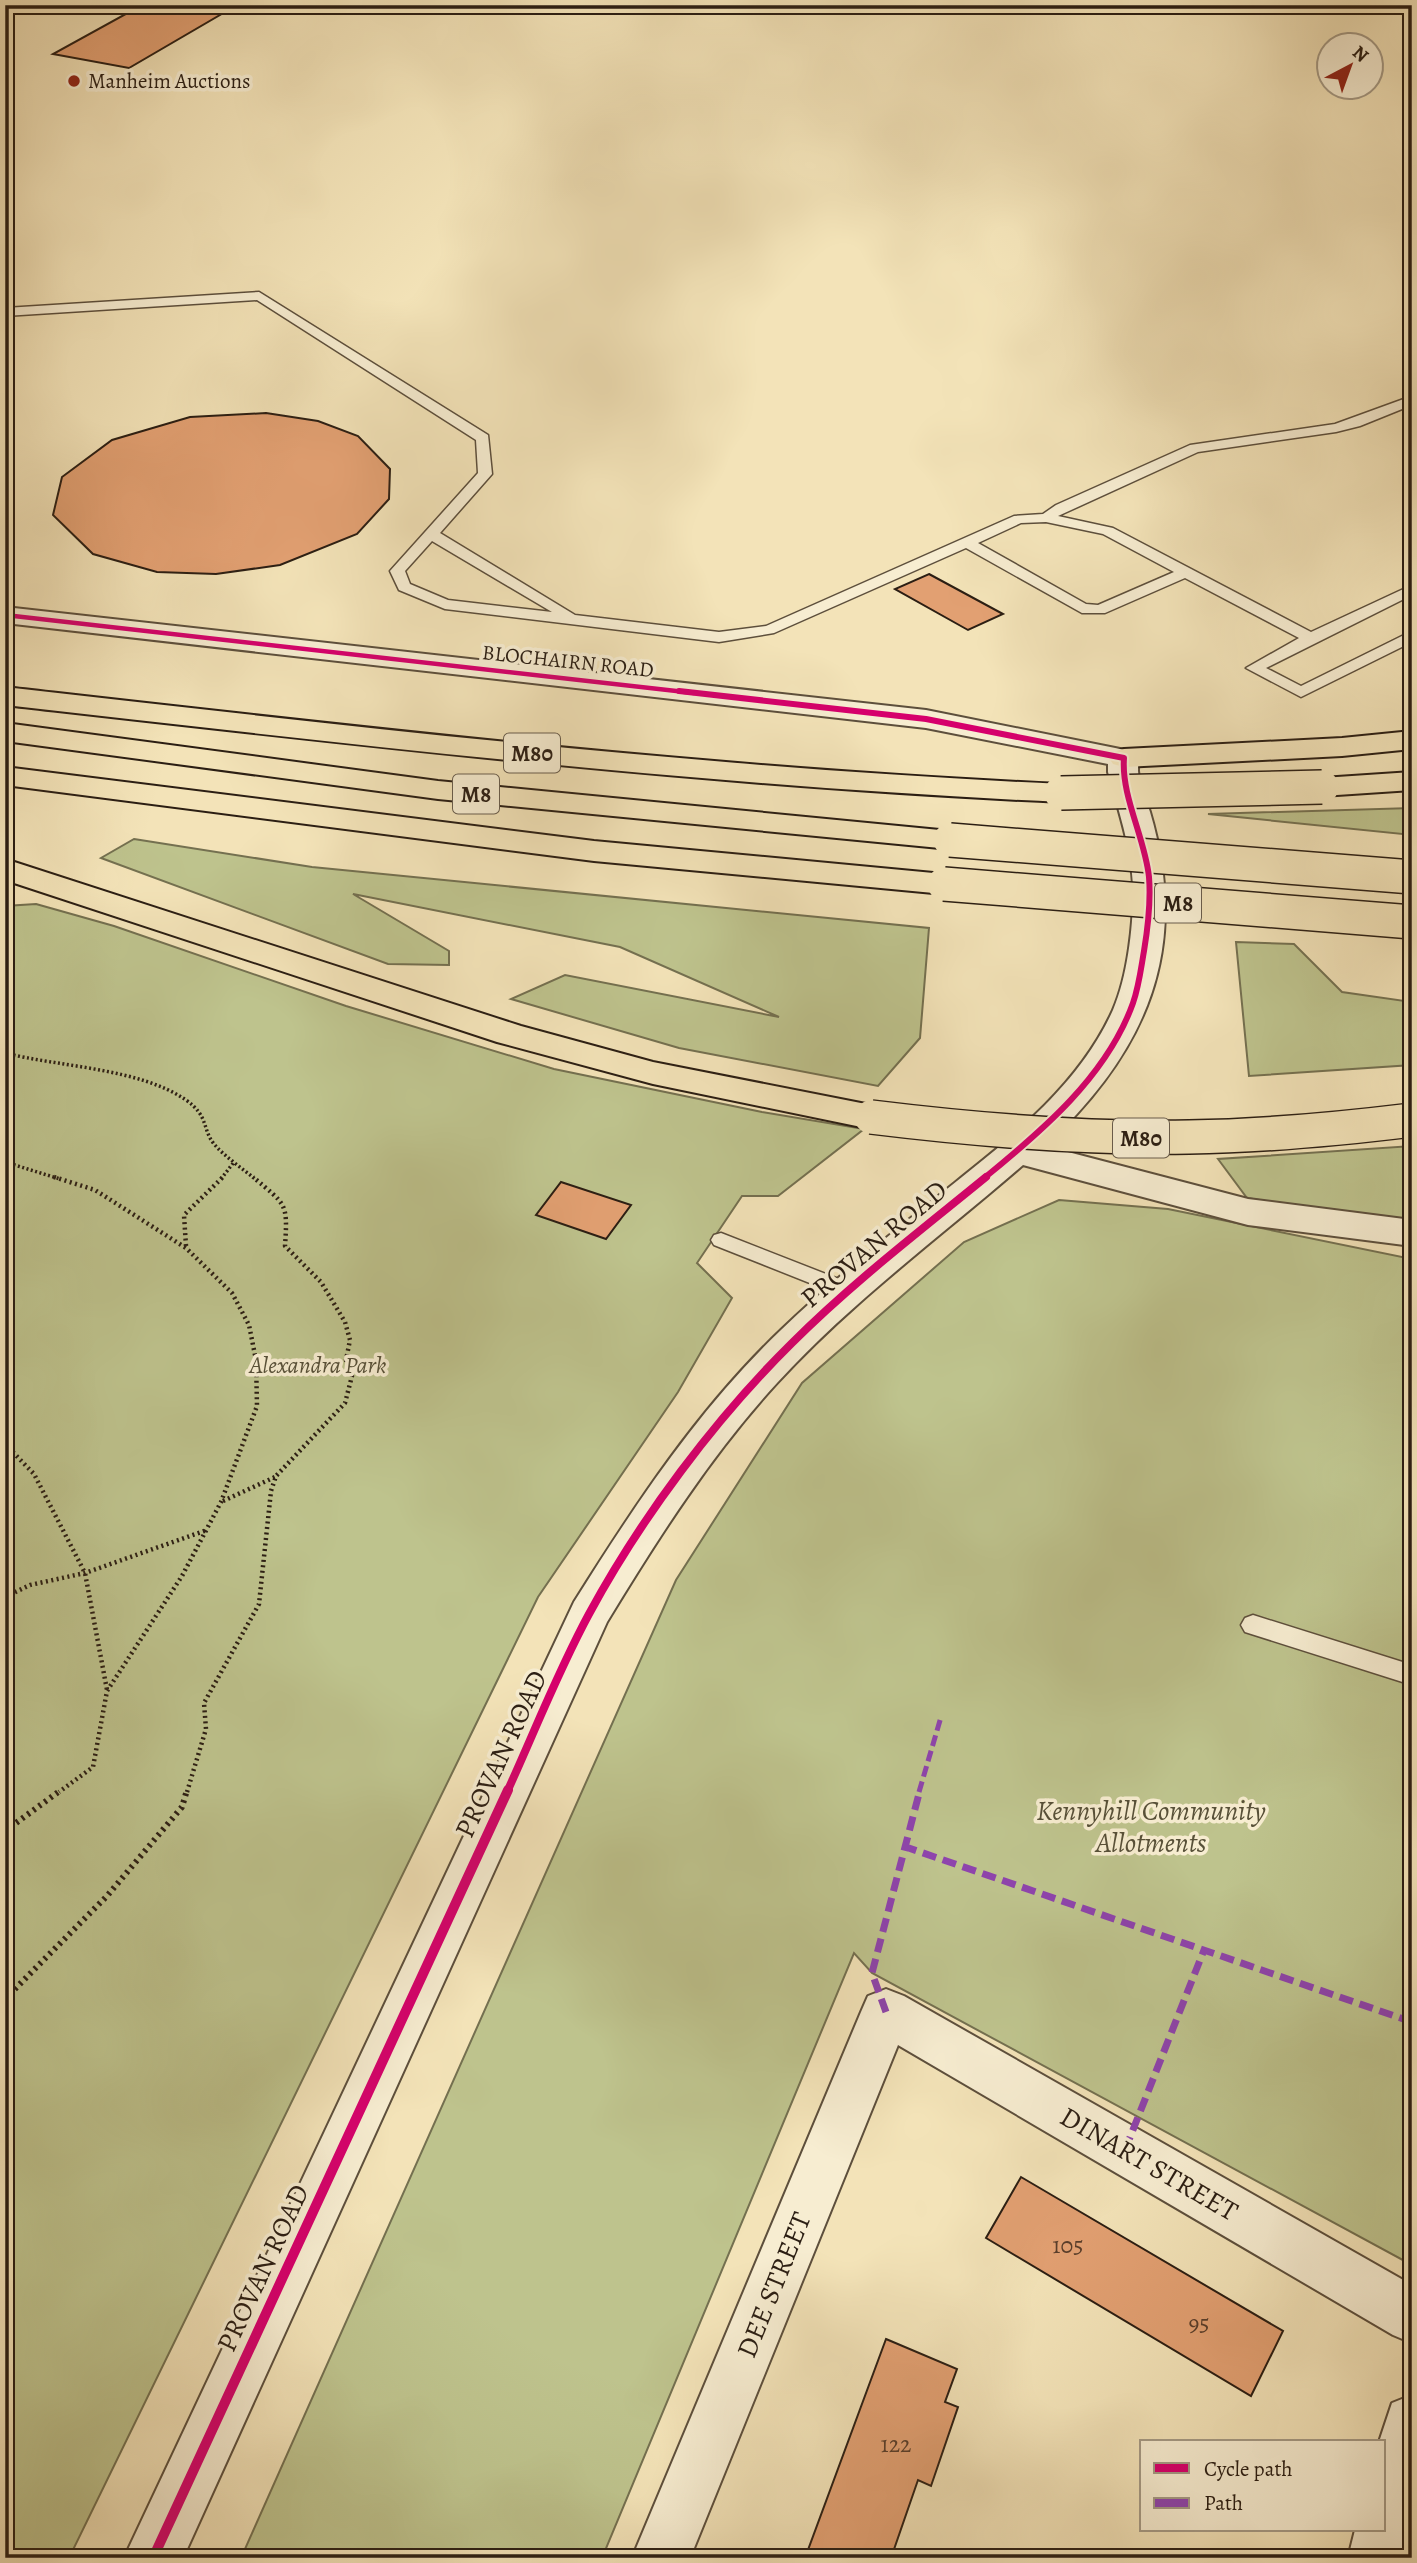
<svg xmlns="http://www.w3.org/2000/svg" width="1417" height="2563" font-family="Alegreya,serif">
<rect width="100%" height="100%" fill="#f3e3b8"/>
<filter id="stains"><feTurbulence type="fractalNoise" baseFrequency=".00286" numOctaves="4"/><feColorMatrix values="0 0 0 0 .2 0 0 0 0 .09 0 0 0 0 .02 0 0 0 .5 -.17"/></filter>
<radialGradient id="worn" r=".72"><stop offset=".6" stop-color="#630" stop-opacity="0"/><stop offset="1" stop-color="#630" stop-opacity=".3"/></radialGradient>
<path fill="#bec38d" stroke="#747050" stroke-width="2" d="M1412 808V835L1208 814Z
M134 839 312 867 929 928 920 1038 878 1086 679 1048 511 999 565 975 779 1017 620 947 353 894 449 951V965L388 964 101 858Z
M36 904 114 926 346 1006 554 1069 762 1112 864 1129 778 1196H742L697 1263 732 1298 678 1392 538 1597 69 2558H5V906Z
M1236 942 1294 944 1342 992 1412 1002V1065L1249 1076Z
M1412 1146V1225L1247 1198 1218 1159Z
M1059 1200 1168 1209 1412 1259V2265L872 1973 854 1953 602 2558H241L676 1580 802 1383 964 1242Z"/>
<path fill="#e2a072" stroke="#2b1e13" stroke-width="2" d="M142 5H237L129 68 53 54Z
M266 413 318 421 358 436 390 469 389 499 357 534 280 565 216 574 157 572 93 554 53 515 62 477 112 440 190 417Z
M929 574 1003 614 968 630 895 589Z
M561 1182 631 1205 606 1239 536 1215Z
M1021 2177 1283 2331 1251 2396 986 2238Z
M886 2339 957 2369 945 2402 958 2407 931 2486 918 2480 891 2558H805Z"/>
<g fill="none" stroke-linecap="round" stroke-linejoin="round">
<g stroke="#5d4f3c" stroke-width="3">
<path id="service" d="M15 5H28L5 18V11Z
M259 292 488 435 492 474 440 533 575 615 719 632 766 626 1014 516 1043 514 1056 505 1190 445 1335 424 1412 396V405L1360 426 1336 432 1198 452 1058 516 1113 528 1311 632 1412 585V595L1266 668 1301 686 1412 631V642L1301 697 1246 668 1299 638 1185 578 1105 613H1082L966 548 774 633 719 642 445 609 399 590 390 571 478 473 476 440 257 300 5 316V308ZM1046 522 1103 534 1174 572 1098 605 1086 604 978 543 1021 523ZM432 541 552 612 448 600 410 584 405 571Z
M721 1233 854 1285 858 1290 854 1295 847 1297 840 1295 714 1245 711 1240 714 1235Z
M1253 1615 1412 1665V1685L1245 1632 1241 1625 1245 1618Z"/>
</g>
<g stroke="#5d4f3c" stroke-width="4">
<path id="minor" d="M886 1989 904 1996 1412 2285V2343L1393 2335 898 2045 690 2558H632L861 2012 868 1996Z
M1412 2395V2536L1406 2558H1348L1355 2530H1384V2442H1379L1392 2403Z"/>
</g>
<g stroke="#5d4f3c" stroke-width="4">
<path id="tertiary" d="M5 607 926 710 1135 752C1140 759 1138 763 1138 771 1139 785 1146 799 1150 812 1191 950 1146 1052 1045 1146L1248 1199 1412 1220V1246L1248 1225 1023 1165C940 1237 851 1302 777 1383 711 1455 658 1538 607 1622L183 2558H124L574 1602C635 1505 698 1409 781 1330 832 1281 887 1237 942 1193 1007 1141 1078 1088 1113 1010 1128 976 1134 922 1133 885 1131 846 1118 809 1108 772V764L926 728 5 623Z"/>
</g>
<g stroke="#2b1e13" stroke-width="4">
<path id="motorway" d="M5 687C357 727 707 768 1061 784L1072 786 1076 793 1072 800 1061 802C707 786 357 745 5 705Z
M5 723 438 781 950 831 961 833 966 840 961 847 950 849 438 799 5 741Z
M1412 731V749L1342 756 1124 767 1113 764 1109 758 1113 752 1124 749 1342 738Z
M5 767 594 841 944 874 955 877 960 884 955 891 944 894 594 861 5 785Z
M1412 772V790L1322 796 1311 794 1307 787 1311 780 1322 778Z
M5 859 521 1026 653 1062 871 1105 884 1109 889 1117 884 1125 871 1129 653 1084 497 1042 5 880Z"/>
</g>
<path stroke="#2b1e13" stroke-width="3.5" stroke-dasharray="2 2.5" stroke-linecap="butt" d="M5 1053C60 1067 139 1068 186 1100 209 1116 202 1129 214 1144 225 1157 242 1168 255 1179
M5 1162 60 1179
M221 1179 234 1162"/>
<path stroke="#2b1e13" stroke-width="4.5" stroke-dasharray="2 3.5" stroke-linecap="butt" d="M54 1177 95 1190 186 1248 232 1293 249 1325 256 1360 257 1406 221 1502 182 1576 107 1691 93 1767 59 1792
M186 1246 184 1215 223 1177
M5 1444 34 1474 85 1573 107 1690
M223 1501 275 1477
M5 1597 30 1585 85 1573 207 1530
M187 1792 206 1729 204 1703 259 1604 271 1491 276 1476 345 1403 352 1376 346 1360 350 1340 345 1322 321 1282 285 1246C288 1202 286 1205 253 1177"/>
<path stroke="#2b1e13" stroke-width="6" stroke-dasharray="2.5 4.5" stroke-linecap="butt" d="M5 1831 61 1790
M5 1999 107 1896 182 1807 187 1790"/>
<use href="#service" fill="#f7edd1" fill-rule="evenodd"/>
<use href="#minor" fill="#f7edd1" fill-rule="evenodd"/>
<use href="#tertiary" fill="#f7edd1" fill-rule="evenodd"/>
<use href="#motorway" fill="#f3e3b8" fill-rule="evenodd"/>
<g stroke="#2b1e13" stroke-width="36" stroke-linecap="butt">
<path id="motorway-bridge" d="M1061 793 1322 787
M950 840 1412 877
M944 884 1412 922
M871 1117C977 1130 1083 1139 1189 1137 1264 1136 1338 1129 1412 1120"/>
</g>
<use href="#motorway-bridge" stroke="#f3e3b8" stroke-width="33"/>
<path stroke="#8e44ad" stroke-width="5" stroke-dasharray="11 5" stroke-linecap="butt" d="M919 1792 941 1717"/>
<path stroke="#8e44ad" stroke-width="7" stroke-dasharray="14 7" stroke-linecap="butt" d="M903 1846 1412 2022
M886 2012 872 1973 920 1790
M1125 2150 1204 1950"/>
<g stroke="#f7edd1" stroke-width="7">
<path id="cycleway-far3" d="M5 615 694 693"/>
</g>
<g stroke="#f7edd1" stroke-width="10">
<path id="cycleway-far2" d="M679 691 926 719 1124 758C1121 796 1145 838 1149 877 1151 902 1148 927 1144 951 1141 968 1139 986 1133 1003 1107 1076 1042 1131 983 1179"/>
</g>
<g stroke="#f7edd1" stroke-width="12">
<path id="cycleway-far1" d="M507 1792C534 1733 558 1671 589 1614 641 1518 715 1419 792 1343 852 1283 920 1231 986 1177"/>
</g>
<g stroke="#f7edd1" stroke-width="14">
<path id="cycleway" d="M153 2558 508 1790"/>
</g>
<use href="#cycleway-far3" stroke="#d6006c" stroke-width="4.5"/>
<use href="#cycleway-far2" stroke="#d6006c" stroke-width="6"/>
<use href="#cycleway-far1" stroke="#d6006c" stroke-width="8"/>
<use href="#cycleway" stroke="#d6006c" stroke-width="10"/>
</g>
<circle fill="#8f2418" stroke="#f7edd1" stroke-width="2.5" cx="74" cy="81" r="7"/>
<g text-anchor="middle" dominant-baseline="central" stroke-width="7" stroke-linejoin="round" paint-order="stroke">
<g font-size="21" fill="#2b1e13" stroke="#f7edd1" text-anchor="start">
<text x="88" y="81">Manheim Auctions</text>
</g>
<g font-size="21" fill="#2b1e13" stroke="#f7edd1">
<text transform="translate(568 661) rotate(6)">BLOCHAIRN ROAD</text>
</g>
<g fill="#f7edd1" stroke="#685c4c" stroke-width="2">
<rect x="504" y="733.5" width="56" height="39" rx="5"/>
<rect x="453" y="774.5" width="46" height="39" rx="5"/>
<rect x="1155" y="883.5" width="46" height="39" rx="5"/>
<rect x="1113" y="1118.5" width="56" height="39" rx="5"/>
</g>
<g font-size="23" font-weight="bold" fill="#2b1e13">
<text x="532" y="753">M80</text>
<text x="476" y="794">M8</text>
<text x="1178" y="903">M8</text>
<text x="1141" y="1138">M80</text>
</g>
<g font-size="24" font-style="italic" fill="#575038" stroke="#f7edd1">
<text x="318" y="1365">Alexandra Park</text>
</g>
<g font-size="24" fill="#593e2b">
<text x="1068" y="2245">105</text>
<text x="1199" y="2323">95</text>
<text x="896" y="2444">122</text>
</g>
<g font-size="28" fill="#2b1e13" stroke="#f7edd1">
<text transform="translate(874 1244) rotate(-40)">PROVAN ROAD</text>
<text transform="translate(501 1754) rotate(-65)">PROVAN ROAD</text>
<text transform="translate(1149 2164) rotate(30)">DINART STREET</text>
<text transform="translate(263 2268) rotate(-65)">PROVAN ROAD</text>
<text transform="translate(774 2285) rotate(-68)">DEE STREET</text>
</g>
<g font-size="28" font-style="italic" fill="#575038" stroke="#f7edd1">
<text x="1151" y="1811">Kennyhill Community<tspan x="1151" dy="32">Allotments</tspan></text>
</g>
</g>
<rect width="1417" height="2563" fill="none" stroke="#f3e3b8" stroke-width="28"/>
<rect x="7" y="7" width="1403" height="2549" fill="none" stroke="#2b1e13" stroke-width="3.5"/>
<rect x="14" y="14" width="1389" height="2535" fill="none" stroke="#2b1e13" stroke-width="2"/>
<rect x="1140" y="2440" width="245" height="91" fill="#f7edd1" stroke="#a59a85" stroke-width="2"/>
<rect x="1154" y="2463" width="35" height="10" fill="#d6006c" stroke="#a59a85" stroke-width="2"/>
<text x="1204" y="2476" font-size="21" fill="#2b1e13">Cycle path</text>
<rect x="1154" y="2498" width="35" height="10" fill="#8e44ad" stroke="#a59a85" stroke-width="2"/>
<text x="1204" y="2510" font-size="21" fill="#2b1e13">Path</text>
<g transform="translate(1350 66) rotate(41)"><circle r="33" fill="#f7edd1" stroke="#a59a85" stroke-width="2"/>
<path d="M0-5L12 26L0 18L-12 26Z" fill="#8f2418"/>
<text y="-10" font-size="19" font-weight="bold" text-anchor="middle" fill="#2b1e13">N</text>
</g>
<rect width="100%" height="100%" filter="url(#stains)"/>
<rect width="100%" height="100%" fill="url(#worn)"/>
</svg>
